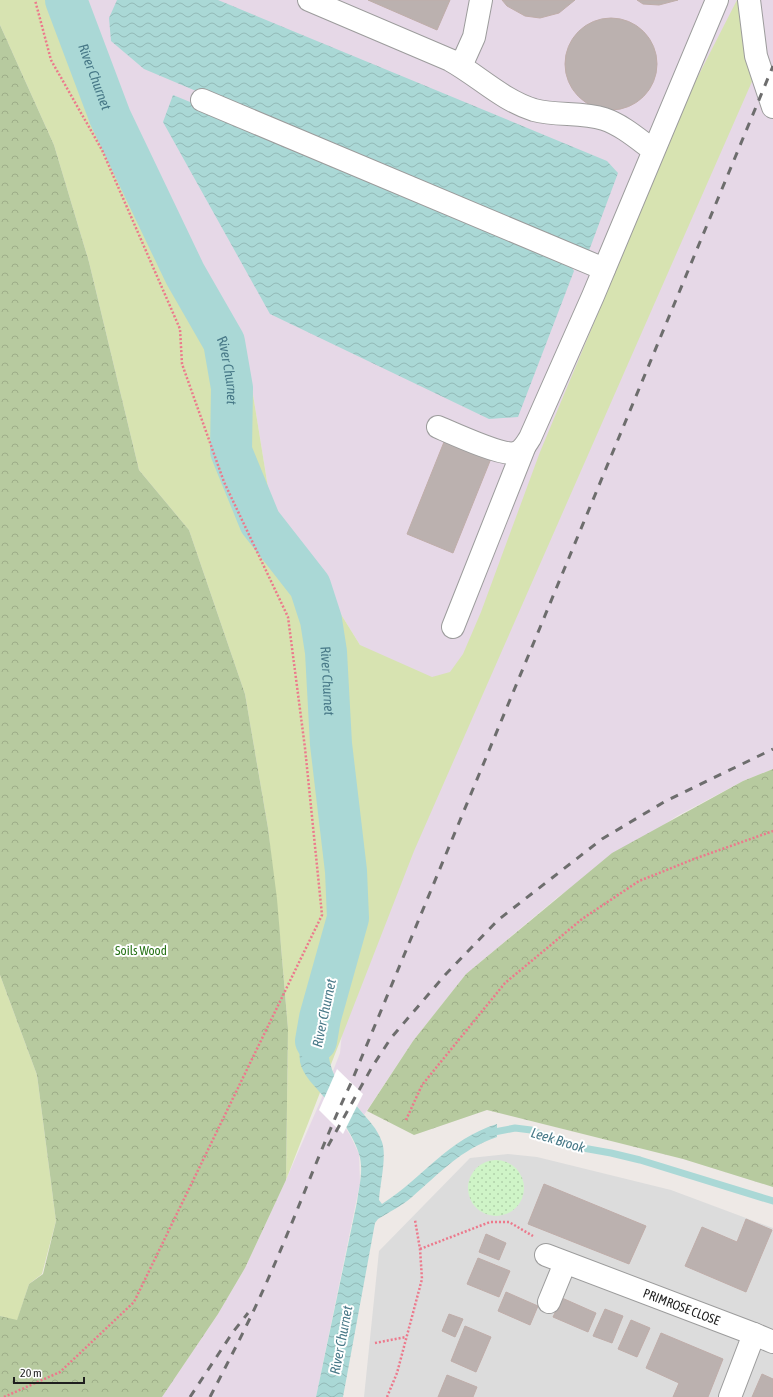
<svg xmlns="http://www.w3.org/2000/svg" width="773" height="1397" font-family="'Asap Condensed',sans-serif">
<defs>
<pattern id="forest-crowns" width="20" height="18" patternUnits="userSpaceOnUse"><rect width="20" height="18" fill="#b7ca9f"/><path d="M2 6a3 3 0 1 1 6 0M12 15a3 3 0 1 1 6 0" fill="none" stroke="#9dad88"/></pattern>
<pattern id="park-dots" width="8" height="8" patternUnits="userSpaceOnUse"><rect width="8" height="8" fill="#cff4c7"/><path d="M2 2h.1M6 6h.1" fill="none" stroke="#b1d1aa" stroke-width="1.8" stroke-linecap="round"/></pattern>
<pattern id="water-waves" width="16" height="10" patternUnits="userSpaceOnUse"><rect width="16" height="10" fill="#aad8d6"/><path d="M0 5q4-4 8 0t8 0" fill="none" stroke="#92b9b7"/></pattern>
</defs>
<rect width="100%" height="100%" fill="#eee9e6"/>
<path fill="#dcdcdc" d="M508 1154 537 1157 671 1190 773 1228V1397H364L379 1251 470 1158Z"/>
<path fill="#e6d8e7" d="M83 0H773V769L743 781 677 816 558 897 466 974 413 1041 364 1115 336 1078 333 1071 340 1053 342 1033 360 645 270 500 245 345 90 54Z
M323 1095 350 1135 359 1154 360 1183 316 1397H162L218 1314 245 1268 286 1180Z"/>
<path fill="#d7e3b1" d="M0 0H83L90 54 245 345 270 500 360 645 432 677 450 672 463 654 481 612 540 452 606 294 691 90 737 0H741L754 77 414 851 286 1180 288 1029 281 946 268 828 245 694 189 530 139 470 89 262 54 145 0 25Z
M0 975 37 1075 56 1221 42 1274 29 1284 17 1321 0 1316Z"/>
<path fill="url(#forest-crowns)" d="M0 25 54 145 89 262 139 470 189 530 245 694 268 828 277 899 288 1029 286 1180 245 1268 218 1314 162 1397H0V1316L17 1320 29 1284 43 1274 56 1221 37 1075 0 975Z
M773 769V1187L683 1159 487 1110 414 1135 367 1111 413 1041 466 974 612 853 743 781Z"/>
<path fill="url(#park-dots)" d="M468 1188a28 28 0 1 1 56 0a28 28 0 1 1-56 0Z"/>
<path fill="url(#water-waves)" d="M117 0H218L607 161 618 173 587 256 144 69 111 41 109 18Z
M173 95 564 255 574 271 518 417 489 419 270 314 163 122Z
M318 981 339 989C330 1016 321 1051 336 1078 342 1089 352 1100 360 1110 369 1121 377 1128 382 1142 387 1156 380 1184 379 1200L382 1204C424 1177 448 1139 497 1124V1137C460 1150 441 1172 412 1197 402 1206 389 1212 378 1219L375 1223 343 1397H316L357 1202C359 1187 364 1169 359 1154 354 1136 336 1111 324 1097 315 1086 303 1076 300 1062 297 1035 309 1006 318 981Z"/>
<path fill="#fff" d="M337 1069 363 1094 343 1134 319 1110Z"/>
<g fill="none" stroke-linecap="round" stroke-linejoin="round">
<path stroke="#aad8d6" stroke-width="7" d="M489 1133 515 1128 531 1130 566 1145 611 1153 640 1160 773 1201"/>
<path stroke="#aad8d6" stroke-width="42" id="s1" d="M66 0 110 117 185 274 224 342 232 388 231 451 260 522 310 586 321 620 326 652 331 744 346 871 348 918 320 1018 316 1041"/>
</g>
<path fill="#bbb1af" stroke="#bfada9" d="M368 0H450L437 30Z
M502 0H575L559 13 540 18 525 16 507 6Z
M637 0H678L659 5 643 4Z
M565 64a46 46 0 1 1 92 0a46 46 0 1 1-92 0Z
M446 437 492 456 453 553 407 534Z
M544 1184 646 1226 629 1264 528 1224Z
M746 1219 772 1230 746 1292 685 1266 702 1227 737 1242Z
M486 1234 506 1243 499 1260 479 1252Z
M478 1258 510 1271 499 1297 467 1284Z
M506 1292 538 1306 530 1325 498 1311Z
M562 1298 596 1313 588 1332 553 1317Z
M605 1309 623 1316 612 1343 593 1336Z
M449 1314 463 1319 455 1337 442 1331Z
M631 1320 650 1328 637 1357 618 1349Z
M465 1326 491 1337 476 1372 451 1361Z
M661 1333 723 1359 708 1397H673L679 1383 646 1368Z
M762 1374 773 1379V1397H752Z
M447 1375 477 1387 473 1397H438Z"/>
<g fill="none" stroke-linecap="round" stroke-linejoin="round">
<g stroke="#9c9c9c" stroke-width="24">
<g id="minor">
<path d="M309 0 450 60C479 76 502 100 534 110 557 116 582 112 604 119 622 125 638 139 653 150"/>
<path d="M749 0 756 56 773 107"/>
<path d="M461 66 474 37 481 0"/>
<path d="M202 100 604 269"/>
<path d="M438 427C452 433 502 456 515 453 523 451 526 444 530 438L593 296 717 0"/>
<path d="M453 627 524 448"/>
<path id="s2" d="M546 1255 754 1334 730 1397"/>
<path d="M549 1302 565 1263"/>
<path d="M754 1334 773 1342"/>
</g>
</g>
<path stroke="#ec798c" stroke-width="2.5" stroke-dasharray="2 2" stroke-linecap="butt" d="M406 1120 422 1085 505 983 582 919 639 881 694 859 773 831
M420 1249 490 1222H509L533 1236
M375 1343 406 1337
M4 1397 60 1372 134 1302 322 915 305 748 288 617 224 482 182 364 180 329 102 150 51 60 35 0
M387 1397 397 1373 422 1279 420 1249 415 1220"/>
<use href="#minor" stroke="#fff" stroke-width="22"/>
<path stroke="#6d6d6d" stroke-width="3" stroke-dasharray="8 8" stroke-linecap="butt" d="M328 1146 372 1067 391 1038 445 975 498 920 602 839 664 802 773 749
M190 1397 233 1332 248 1313
M210 1397C227 1364 244 1332 259 1299 292 1228 318 1153 351 1083L773 66"/>
</g>
<g text-anchor="middle" dominant-baseline="central" stroke-width="4" stroke-linejoin="round" paint-order="stroke">
<g font-size="13" fill="#277217" stroke="#fff">
<text x="141" y="950">Soils Wood</text>
</g>
<g font-size="13" fill="#1f1f1f" stroke="#fff">
<text stroke="none"><textPath href="#s2" startOffset="145">PRIMROSE CLOSE</textPath></text>
</g>
<g font-size="14" font-style="italic" fill="#477887" stroke="#fff">
<text stroke="none"><textPath href="#s1" startOffset="82">River Churnet</textPath></text>
<text stroke="none"><textPath href="#s1" startOffset="406">River Churnet</textPath></text>
<text stroke="none"><textPath href="#s1" startOffset="742">River Churnet</textPath></text>
<text transform="translate(324 1013) rotate(-78)">River Churnet</text>
<text transform="translate(558 1140) rotate(17)">Leek Brook</text>
<text transform="translate(341 1340) rotate(-79)">River Churnet</text>
</g>
</g>
<path d="M14 1377v6h70v-6" fill="none" stroke="#1f1f1f" stroke-width="2"/>
<text x="20" y="1377" font-size="12" fill="#1f1f1f" stroke="#ffffff" stroke-width="3" paint-order="stroke">20 m</text>
</svg>
